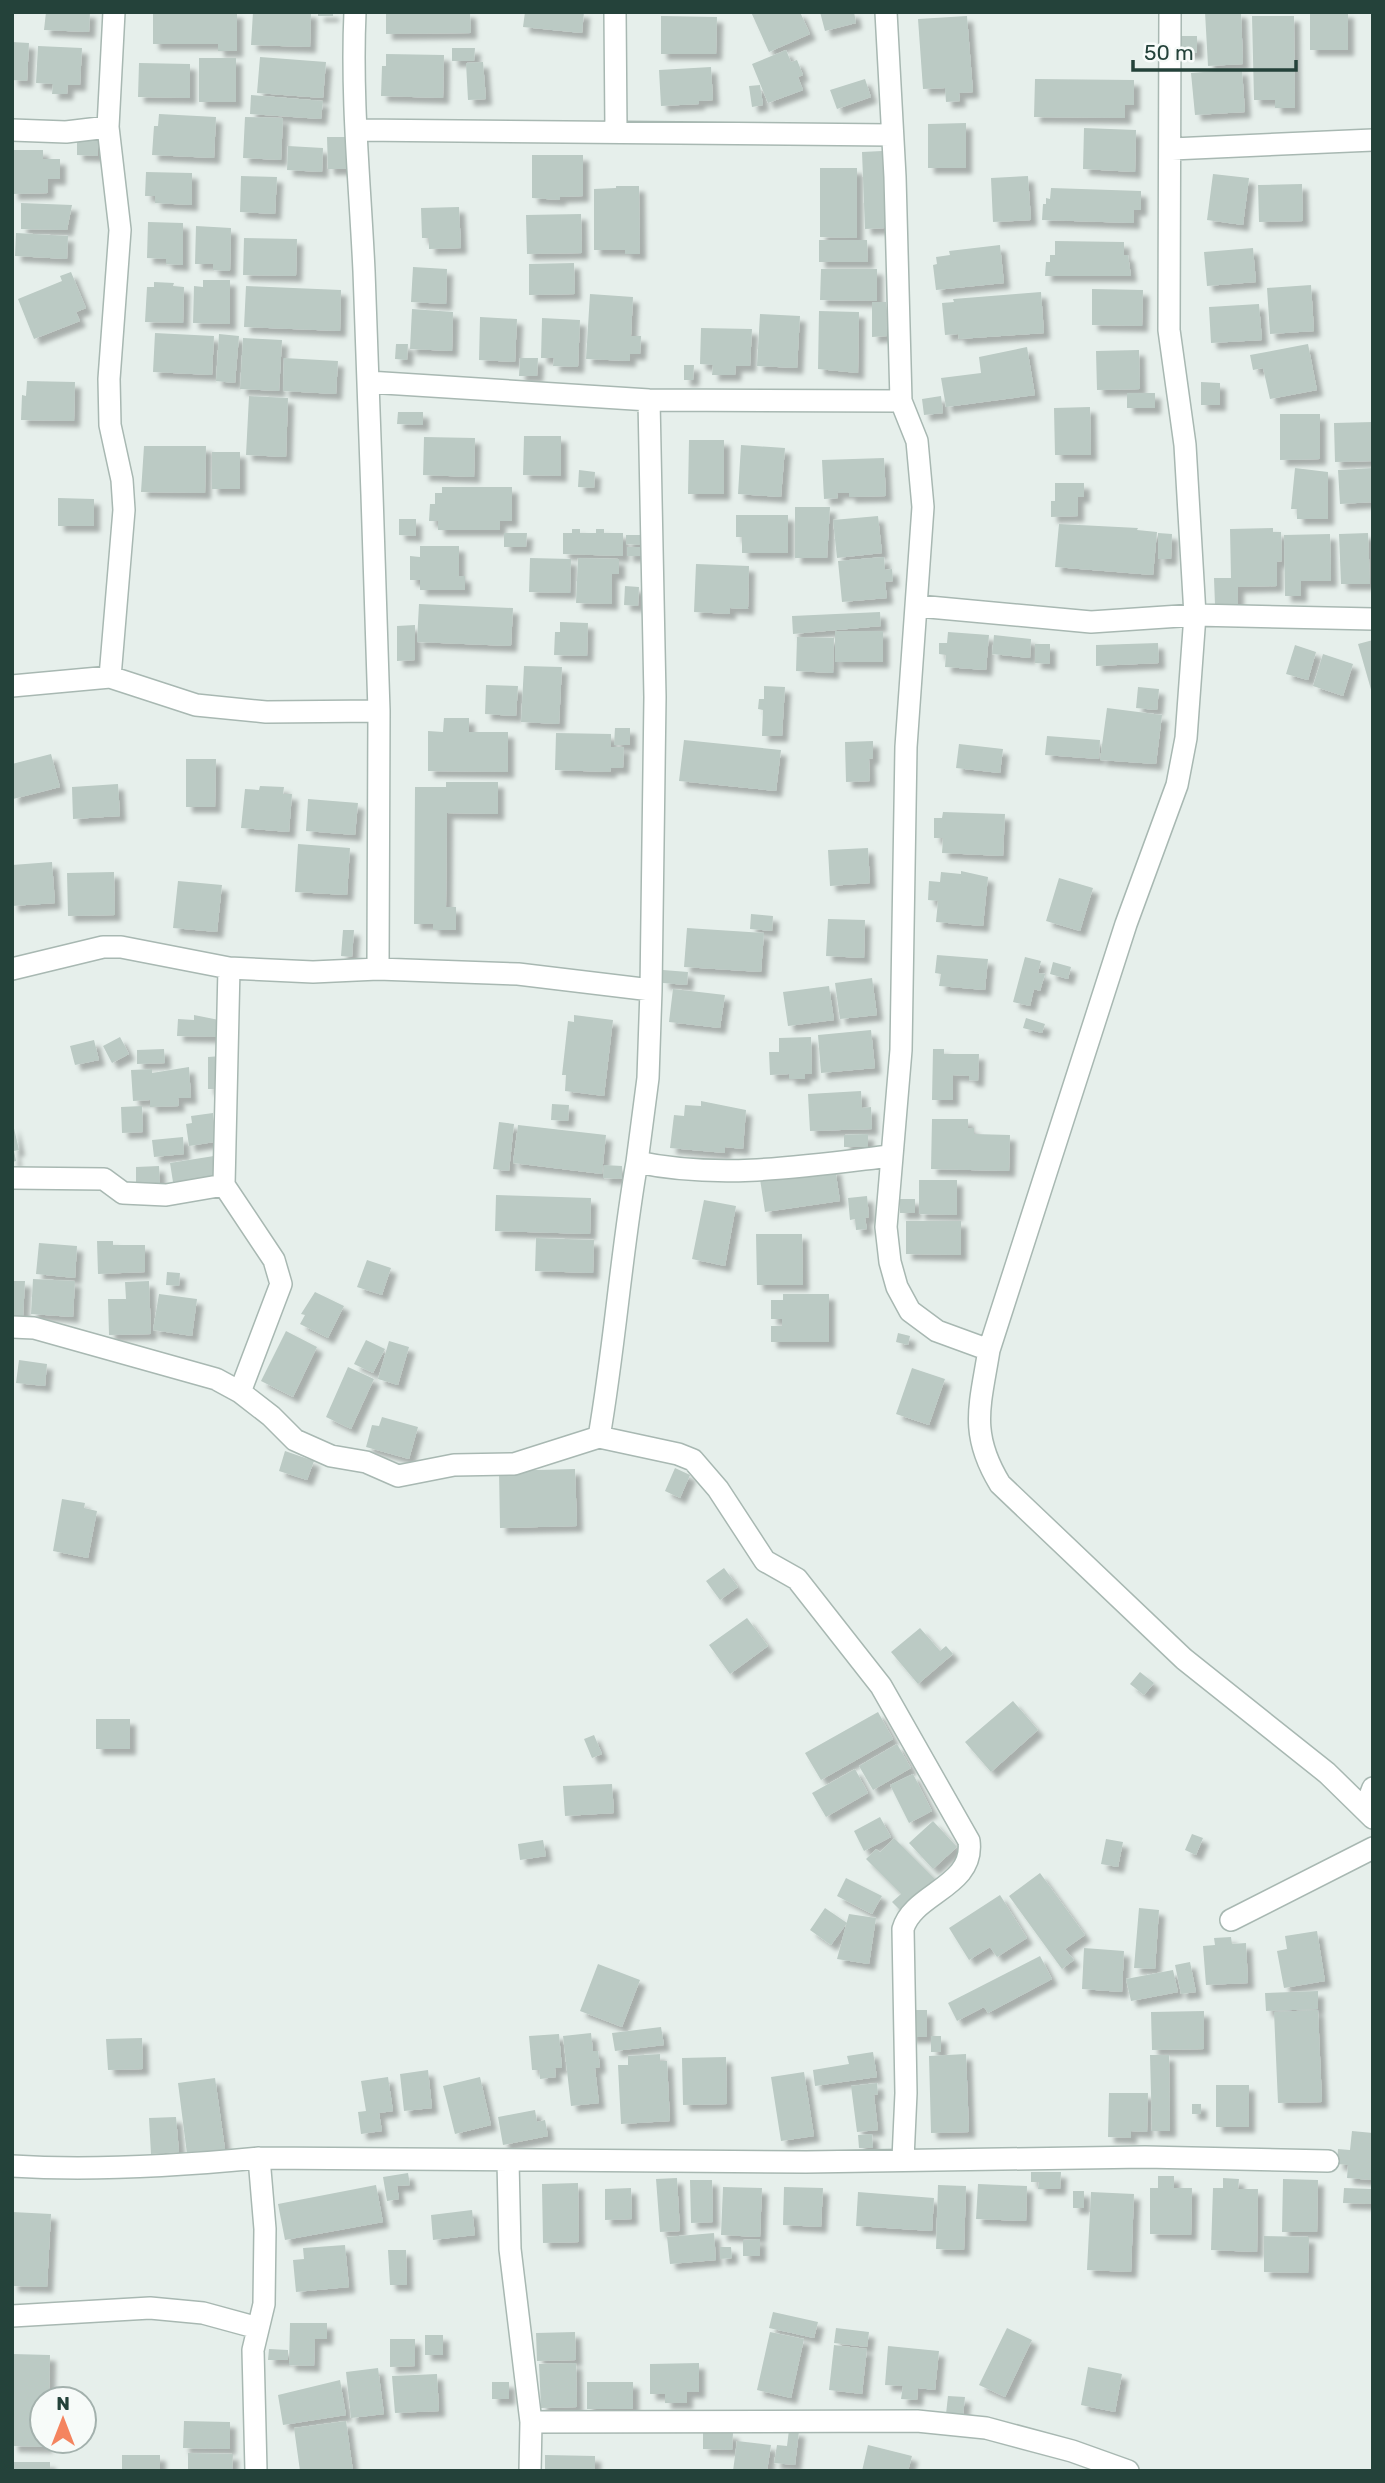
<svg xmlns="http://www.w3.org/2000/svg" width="1385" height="2483" font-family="Rubik,sans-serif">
<defs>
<filter id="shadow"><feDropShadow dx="6" dy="6" stdDeviation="2" flood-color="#0004"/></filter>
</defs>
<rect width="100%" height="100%" fill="#e6efeb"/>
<path fill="#bbcac4" filter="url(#shadow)" d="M46 12H90L89 32 44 30Z
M153 12H237V51H218V44H153Z
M253 12H311L310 47 251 45Z
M318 12H333V16H318Z
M386 12H470L471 33 386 34Z
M525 12H584L582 33 523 27Z
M751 12H800L810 34 769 52Z
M820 12H854L856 23 825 31Z
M1205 12H1241L1243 64 1208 66Z
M1310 12H1348V50H1310Z
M661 16 717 17 716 54H661Z
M967 16 973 92 959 93 960 101 946 102 945 88 923 89 918 19Z
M1252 16H1294L1295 108H1275V100H1254Z
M1180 36H1197V53H1180Z
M12 42 29 43 27 81 12 80Z
M38 46 82 48 80 85H68L67 94H52L53 84 36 83Z
M452 48H475L474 61H452Z
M786 50 791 62 797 60 803 75 798 77 803 90 768 103 752 64Z
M386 54 444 55 443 98 381 96 382 66H386Z
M260 57 326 62 323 98 257 93Z
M199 58H236V102H199Z
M483 62 486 99 468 100 466 63Z
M139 63 190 64V98L138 97Z
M711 67 713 100 699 101V104L661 106 659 70Z
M1242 69 1245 112 1195 115 1191 73Z
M865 79 871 97 837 109 830 90Z
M1035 79 1134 80V105H1125V118L1034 117Z
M760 85 763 105 752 107 749 86Z
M251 95 323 101 321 119 250 114Z
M159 114 216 117 214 158 152 155 154 126H158Z
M245 117 283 118 281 160 243 158Z
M966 123V168H928V124Z
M1084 128 1136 130 1135 172 1083 169Z
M327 137H346V169H328Z
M77 140H98V156L77 155Z
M288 146 323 148 322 172 287 170Z
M12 150H43V159H60V179H48V193L12 194Z
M882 151 885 228 865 229 862 152Z
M532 155H583V196L560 197V200L532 198Z
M820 168H857V238L820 237Z
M146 172 192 173V205L155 203V196H145Z
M1213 174 1249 178 1243 225 1207 220Z
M241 176 277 177 275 214 240 212Z
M1028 176 1031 220 993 222 991 178Z
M1302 184 1303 221 1259 222 1258 185Z
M616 186H639L640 254H625V250H594V189L616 188Z
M1051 188 1141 191V210H1134V223L1042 220 1043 204H1046V198L1050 199Z
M21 203 72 205 67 230 21 229Z
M459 207 461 248 429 249V238H422L421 208Z
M581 214 582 253 527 254 526 215Z
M148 222 183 223V265L166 264V259L147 258Z
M196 226 231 228 230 271 213 270V264H195Z
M16 233 68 236 67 259 15 256Z
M244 238 297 239 296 276 243 275Z
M819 240H867L868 262H819Z
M1055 241 1124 242V255H1128L1131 276H1045L1046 262H1050V255H1055Z
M1000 245 1004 283 936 290 933 265 937 264 936 257 950 255 949 251Z
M1253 248 1256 282 1207 286 1204 252Z
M574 263 575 294 529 295V264Z
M413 267 447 269 446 304 411 302Z
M821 269H877V301L820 300Z
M71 272 86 308 76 312 80 321 34 339 18 299 62 281 60 276Z
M203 280H230V324L193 323 194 286 203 287Z
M154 282 174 283 173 286 184 287 183 323 145 322 147 287H154Z
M1311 285 1314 331 1270 334 1267 288Z
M246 286 341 290 340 331 244 327Z
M1092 289 1143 290 1142 326 1092 325Z
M1041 292 1044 333 959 339 958 334 945 335 942 303 954 302 953 299Z
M590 294 633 297 631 336H641L640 354H630V361L586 359Z
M872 302H886L887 336 872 337Z
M1259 304 1262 340 1211 343 1209 307Z
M412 309 453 312 452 351 410 349Z
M819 311 859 312 858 373 818 369Z
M760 314 800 316 797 368 757 366Z
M480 317 517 319 515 362 479 360Z
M542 318 580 320 578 367 553 366 554 358H541Z
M701 328 752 329 750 366H736L735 375H712L713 365 700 364Z
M155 333 214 336 212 375 153 372Z
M219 334 239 336 235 383 216 381Z
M243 338 282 340 279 391 240 389Z
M396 344H408L407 360 395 359Z
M1308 344 1317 390 1270 399 1263 368 1253 370 1250 355Z
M1027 347 1035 395 946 407 941 378 981 373 979 357Z
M1139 350 1140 389 1097 390 1096 351Z
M284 358 338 361 336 394 283 391Z
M520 358H538L537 376H519Z
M684 365H694L693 380H684Z
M27 381 75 382 74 421 21 420 22 395 26 396Z
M1201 382 1220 383V405H1201Z
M1127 393H1155V408H1127Z
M249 396 288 398 286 457 246 455Z
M941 396 943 413 924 415 922 399Z
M1090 407 1091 455H1055L1054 408Z
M398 412H423V425L397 424Z
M1280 414H1320V459L1280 460Z
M1373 422V461L1335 462 1334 423Z
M524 436H561V476L523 475Z
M424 437 475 438 474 477 423 475Z
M689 440H724V494H688Z
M741 445 785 448 781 497 738 494Z
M144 446H206L205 493 141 492Z
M212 452H240V489H212Z
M884 458 886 496 849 497V493H837L838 498 824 499 822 460Z
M1295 468 1328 472V519H1297V509H1291Z
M1373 468V502L1340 504 1338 470Z
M579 470 595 472 594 488 578 487Z
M1055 483H1084V497H1078V516L1051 517V501H1055Z
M442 487H512V521H500V530H438V521H429L430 504H435V493H442Z
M58 498 94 499V526H58Z
M795 507H830L827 558H795Z
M736 515H788V553H742V537H736Z
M878 516 882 553 837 558 833 520Z
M399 519H416V536L399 535Z
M1059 524 1138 528 1137 530 1157 532 1153 575 1055 567Z
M1273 528V532H1281L1282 561 1277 562V586L1238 587V604L1215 605 1214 578H1231L1230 529Z
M572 529H580V533H596V529H604V533H623V556L563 554V533H572Z
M504 533H527L526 547H504Z
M1158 533 1172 534 1171 559H1158Z
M1368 533 1370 584H1341L1339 534Z
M1330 534 1331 581H1301V596H1285L1284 535Z
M626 535H641V545L626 544Z
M420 546H459V576H465V590H420V580H410V556L420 557Z
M627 547H645V556H627Z
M884 557 885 570 892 569 893 581 885 582 887 598 842 602 838 561Z
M530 558 571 559 570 593 529 592Z
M578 558 619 559V574H612V604L576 603Z
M696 564 749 566 748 609 730 608V614L694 612Z
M625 586 639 587 638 606 624 605Z
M419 604 513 608 511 646 417 642Z
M880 612 881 626 793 634 792 616Z
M560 622 588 623 587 656 554 655 555 632H560Z
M415 625V660L397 661V626Z
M835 631H883V662H835Z
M948 632 989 635 986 670 945 667 946 655 939 654V643H947Z
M994 635 1031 639 1030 658 992 654Z
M797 637 834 638 833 673 796 671Z
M1373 640V693H1372L1358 644Z
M1158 643 1159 663 1096 666V645Z
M1035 644H1050V664L1035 663Z
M1295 645 1316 652 1308 680 1286 674Z
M1323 654 1353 664 1343 696 1313 686Z
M524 666 562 667 559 724 521 722Z
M486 685 518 686 516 716 485 714Z
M764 686 785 687 782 736H762L763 710 758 709 759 699H764Z
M1138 687 1159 689 1157 710 1136 708Z
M1107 708 1162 715 1156 764 1100 760Z
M444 718H469V732H508V772L428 771V731L443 732Z
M615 728H630V745H614Z
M556 733 611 734V747H624L623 768H611L610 772 555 770Z
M1047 736 1100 740 1099 759 1045 755Z
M684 740 781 750 776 791 679 781Z
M873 741V758L869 759 870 781 846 782 845 742Z
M959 744 1003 749 1000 773 956 768Z
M51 754 60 787 13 799 12 764Z
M186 759H216L215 807H186Z
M446 782H498V814L447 813 446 907H456V930H433V924H414L415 787H446Z
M118 784 120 816 73 819 72 787Z
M260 786 284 787 283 794H292L289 832 241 828 245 789 259 790Z
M308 799 358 803 355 835 306 831Z
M943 812 1005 814 1003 856 942 853 943 838H934V818H942Z
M298 844 350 848 347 895 295 892Z
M868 848 870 883 830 886 828 850Z
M52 862 55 903 12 906V865Z
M961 871 988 877 983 926 936 922 938 901 928 900 929 881 940 882 941 872 961 874Z
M114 872 115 915 68 916 67 873Z
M1059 878 1093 888 1080 931 1046 921Z
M178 881 222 885 217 932 173 928Z
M751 914 773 916 772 931 750 929Z
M828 919 865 920 864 958 826 956Z
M687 928 764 933 761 972 684 967Z
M343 930H354L352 957 341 956Z
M937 955 988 959 985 990 939 986 941 974 935 973Z
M1025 957 1041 961 1038 973 1045 974 1040 991 1034 989 1030 1006 1013 1002Z
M1053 962 1071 967 1068 979 1050 974Z
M663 970 688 972 687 985 663 983Z
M872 978 877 1015 840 1019 835 983Z
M829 986 834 1020 788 1026 783 992Z
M673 989 725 995 720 1028 669 1022Z
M194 1015 219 1020V1037L177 1036 178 1019 194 1020Z
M574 1015 613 1020 604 1096 565 1091 566 1075H562L568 1021 574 1022Z
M1026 1018 1045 1024 1042 1033 1023 1028Z
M871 1030 875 1068 821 1073 818 1035Z
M120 1037 129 1054 112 1063 103 1046Z
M811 1037 812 1074H805V1079H789V1074L770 1075 769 1052H779V1038Z
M94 1040 99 1060 75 1065 70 1046Z
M164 1049 165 1063 137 1064V1050Z
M933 1049H944V1054H979L978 1081 969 1080V1076L953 1075V1100H932Z
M222 1056 223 1089H208V1057Z
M189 1067 191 1098H178L179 1106 150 1107V1100L133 1101 131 1070 152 1069V1073Z
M861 1091 862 1108 871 1107 872 1129 810 1131 808 1094Z
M701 1101 746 1110 743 1149 725 1147V1153L670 1148 674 1115 684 1116 685 1105 701 1106Z
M552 1104 569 1105 568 1121 551 1120Z
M142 1106 143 1132 122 1133 121 1107Z
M213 1113 214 1142 189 1146 186 1124 192 1123 191 1116Z
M932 1119H968V1128H974V1134L1010 1135 1009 1171 931 1169Z
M499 1122 514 1124 509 1171 493 1169Z
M13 1124 19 1150 14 1151 16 1161 12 1162Z
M518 1125 606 1135 602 1174 513 1163Z
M868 1134V1147H844V1135Z
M183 1137 184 1154 154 1157 152 1140Z
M214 1156 217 1175 173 1182 170 1163Z
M604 1165 622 1166V1179L603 1178Z
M159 1166 160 1184H136V1167Z
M835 1168 840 1201 765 1212 760 1179Z
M919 1180H957V1215L919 1214Z
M496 1195 591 1198 590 1234 495 1231Z
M867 1196 869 1217 865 1218 867 1229 856 1230 855 1219 850 1220 848 1198Z
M900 1199H915V1213H900Z
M704 1200 736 1206 725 1266 692 1259Z
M906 1221H961V1255L906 1254Z
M756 1234H802L803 1285H757Z
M536 1238 594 1240 593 1273 535 1271Z
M97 1241H113V1245H145V1272L98 1274Z
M39 1243 77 1246 75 1278 36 1274Z
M367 1260 391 1268 382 1295 357 1287Z
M167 1272 180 1273 179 1286 166 1285Z
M33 1279 75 1281 73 1317 31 1314Z
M12 1281H25L23 1317 12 1316Z
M149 1281 151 1334 109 1335 108 1299H126L125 1282Z
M315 1292 344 1306 328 1338 300 1324 305 1315 301 1314Z
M159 1294 197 1299 192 1336 153 1330Z
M783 1294H829V1342H771V1326H782V1319H771V1300H783Z
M286 1331 317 1347 293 1397 261 1381Z
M898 1333 910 1336 908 1345 896 1342Z
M366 1340 385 1349 373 1373 354 1364Z
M389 1341 409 1347 398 1385 378 1379Z
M19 1360 47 1364 45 1386 16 1383Z
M348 1367 374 1379 351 1429 326 1417Z
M912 1368 945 1379 929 1425 896 1414Z
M382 1417 418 1427 409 1459 366 1447 372 1425 379 1426Z
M285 1451 314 1461 307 1480 279 1471Z
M675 1468 690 1475 680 1498 665 1491Z
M575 1469 577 1526 500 1528 499 1471Z
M62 1499 85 1503 84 1508 97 1511 88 1558 53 1551Z
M724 1568 738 1587 720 1600 706 1581Z
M747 1618 768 1646 730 1674 709 1645Z
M920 1628 940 1651 946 1646 953 1654 918 1684 891 1652Z
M1140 1672 1154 1683 1144 1695 1130 1684Z
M1013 1701 1038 1730 991 1772 965 1742Z
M878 1712 893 1739 821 1780 805 1753Z
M96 1719H130V1749H96Z
M594 1735 602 1754 592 1758 584 1739Z
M897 1744 911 1768 873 1790 859 1766Z
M855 1769 868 1793 826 1817 812 1793Z
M913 1774 932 1811 909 1823 890 1785Z
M612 1784 614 1813 565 1816 563 1786Z
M880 1817 891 1837 864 1851 854 1831Z
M933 1821 957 1847 933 1869 909 1843Z
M1192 1834 1203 1838 1196 1855 1185 1850Z
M894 1838 938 1882 905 1915 892 1902 901 1894 866 1859 876 1849 880 1852Z
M1106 1839 1123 1842 1118 1867 1101 1864Z
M543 1840 546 1856 520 1860 518 1844Z
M1040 1873 1085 1935 1065 1949 1074 1960 1062 1969 1009 1896Z
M846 1878 882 1896 872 1914 837 1896Z
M1000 1895 1027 1938 997 1957 990 1947 969 1960 949 1928Z
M825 1908 847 1923 831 1945 810 1930Z
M1139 1908 1159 1910 1155 1969 1134 1968Z
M849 1914 876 1918 869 1964 837 1959Z
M1317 1931 1325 1981 1284 1988 1277 1951 1287 1949 1285 1936Z
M1231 1937 1232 1944 1246 1943 1248 1983 1206 1985 1203 1946 1215 1945 1214 1938Z
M1084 1948 1124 1951 1122 1992 1082 1989Z
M1040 1956 1052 1979 988 2013 984 2007 957 2021 948 2003Z
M1190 1962 1196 1992 1181 1994 1175 1965Z
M598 1964 640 1980 622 2027 580 2011Z
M1173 1970 1178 1992 1131 2001 1126 1979Z
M1318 1991V2009L1266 2011 1265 1993Z
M909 2010H927V2037H909Z
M1318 2010 1322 2102 1278 2103 1274 2012Z
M1204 2011V2049L1152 2050 1151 2012Z
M661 2027 664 2045 615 2051 612 2033Z
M591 2033 593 2051H598L600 2067 595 2068 599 2103 571 2106 563 2036Z
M559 2034 562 2068H555L556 2077 540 2079 539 2070H532L529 2036Z
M931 2036H941V2052H931Z
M142 2038 143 2069 108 2070 106 2039Z
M873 2052 877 2077 815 2086 813 2070 849 2064 847 2056Z
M660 2054V2061H667L670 2121 621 2124 618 2065H628V2056Z
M966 2054 969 2132 931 2133 929 2056Z
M1150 2055H1169L1170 2131H1152Z
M726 2057 727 2104 683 2105 682 2058Z
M428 2070 432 2108 404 2111 400 2074Z
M804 2072 814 2136 781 2141 771 2077Z
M388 2077 393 2111 379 2113 382 2131 361 2134 358 2112 366 2111 361 2081Z
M480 2077 491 2125 455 2134 443 2086Z
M215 2078 225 2149 187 2154 178 2083Z
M877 2083 878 2094 874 2095 878 2130 857 2132 851 2086Z
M1216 2085H1249V2127H1216Z
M1109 2093H1148L1147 2132 1131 2131V2138L1108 2137Z
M1192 2104H1201V2114H1192Z
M535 2110 537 2122 545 2120 548 2136 503 2145 498 2117Z
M176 2117 179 2152 151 2154 149 2118Z
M1352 2131 1373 2133V2180L1347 2178 1348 2165 1337 2164 1338 2149 1350 2150Z
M872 2134 873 2148H859L858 2135Z
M1031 2172H1061L1060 2189H1038L1039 2182H1031Z
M408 2173 410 2185 397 2186 399 2199 387 2201 383 2177Z
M1158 2176H1174V2188H1192L1191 2235 1150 2234V2188H1158Z
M677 2178 680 2231 660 2232 656 2179Z
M1223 2178 1239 2179 1238 2189H1258L1257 2252 1211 2250 1213 2188H1223Z
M1283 2179 1318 2180 1317 2232H1282Z
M690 2180H712L713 2222 691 2223Z
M578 2183 579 2242 543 2243 542 2184Z
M978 2184 1027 2186 1026 2221 976 2219Z
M376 2185 383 2222 285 2240 278 2204Z
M938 2185 966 2186 964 2250 936 2249Z
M723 2187 762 2188 760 2237 721 2235Z
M784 2187 823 2188 821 2227 783 2225Z
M631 2188 632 2219 605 2220V2189Z
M1344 2188 1373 2189V2204L1343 2203Z
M1073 2191H1084V2208H1073Z
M858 2192 934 2198 932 2231 856 2226Z
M1091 2192 1134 2194 1131 2272 1087 2270Z
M472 2210 475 2235 433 2240 431 2215Z
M12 2212 51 2214 47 2287 12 2286Z
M714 2233 716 2260 670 2264 667 2237Z
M1264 2236 1309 2237 1308 2273 1264 2272Z
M760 2239V2256H743V2240Z
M345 2245 349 2287 296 2292 293 2260 304 2259 303 2248Z
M720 2247H731L732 2258 720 2259Z
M388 2250H406L407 2285H390Z
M773 2312 818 2322 814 2338 769 2328Z
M290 2323H327V2339H315L314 2366 289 2365Z
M836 2328 869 2332 867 2347 834 2343Z
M1007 2328 1032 2340 1005 2397 979 2385Z
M575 2332 576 2360 537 2361 536 2333Z
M770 2332 804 2339 791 2398 757 2390Z
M425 2335H443V2355H425Z
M390 2339H415V2366L390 2367Z
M834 2345 867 2349 862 2394 829 2390Z
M888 2346 939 2351 935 2390 918 2388 917 2400 901 2399 903 2386 885 2385Z
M269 2349 288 2350V2360H268Z
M12 2354 50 2355 49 2399H42V2441H47V2447L12 2446Z
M576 2363 577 2407 541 2408 539 2364Z
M699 2363V2392H687V2403H665V2394H650V2364Z
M1088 2367 1122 2374 1115 2412 1081 2405Z
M378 2368 384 2414 351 2418 346 2372Z
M437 2374 439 2411 395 2413 392 2376Z
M340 2380 346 2415 283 2425 278 2395Z
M492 2382H509V2399H492Z
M587 2382H633V2409H587Z
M948 2396 965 2397 963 2416 946 2414Z
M184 2421 230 2422V2449L183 2448Z
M346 2421 353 2471H300L294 2428Z
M789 2430 799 2431 795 2465 774 2463 777 2445 787 2446Z
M703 2432 733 2433 732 2450 703 2449Z
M737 2441 771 2445 767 2471H733Z
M868 2445 912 2456 908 2471H862Z
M188 2453 233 2454 232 2471H188Z
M122 2455H160V2471H122Z
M545 2455 595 2456V2471H545Z
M12 2462H50V2471H12Z"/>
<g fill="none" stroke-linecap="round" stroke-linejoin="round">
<g stroke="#a8b8b2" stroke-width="24">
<path id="minor" d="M355 12C351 99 360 185 364 271 370 418 374 564 379 711
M615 12 616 131
M886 12 895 177 901 401 917 441 923 507 906 747 901 1050 886 1227 890 1262 897 1287 910 1311 937 1331 989 1350
M1170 12 1169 330 1185 445 1195 615 1186 738 1177 785 1126 924 989 1350C980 1406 969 1433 1000 1484L1184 1659 1327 1773 1373 1818
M12 130 66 132 108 127
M358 130 891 135
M1172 149 1373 140
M368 382 649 400 901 401
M649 400 655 697 651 990
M918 606 1091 622 1195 615 1373 619
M110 677 124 510 122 480 110 425 109 379 120 230 108 127 114 12
M12 686 110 677 196 705 266 712 379 711 378 969 518 974 651 990 648 1078 637 1162C721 1180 807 1166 890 1156
M229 968 224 1185 274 1260 281 1284 240 1392
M12 969 103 947H121L229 968 313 972 378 969
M12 1178 104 1179 123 1193 166 1195 224 1185
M12 1327 34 1328 216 1379 240 1392 271 1416 295 1440 331 1456 366 1462 398 1476 454 1465 514 1464 599 1437C615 1345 621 1253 637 1162
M599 1437 678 1454 693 1460 718 1489 765 1561 797 1579 881 1686 969 1841C975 1887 913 1893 903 1929L906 2093 903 2159
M1365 1809 1373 1788
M1231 1920 1373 1848
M259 2158 806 2162 1145 2157 1328 2161
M508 2161 510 2249 531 2422 530 2471
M12 2166C94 2171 177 2166 259 2158L265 2229 264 2304 253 2350 256 2471
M12 2316 150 2308 203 2313 258 2328
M531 2422 917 2421 986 2428 1072 2451 1128 2471"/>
</g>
<use href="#minor" stroke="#fff" stroke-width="21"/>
</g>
<rect width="1385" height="2483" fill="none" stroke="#24423a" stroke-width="28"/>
<g transform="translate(63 2420)"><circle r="33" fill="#f7fbf9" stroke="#a3b1ad" stroke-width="2"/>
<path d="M0-5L12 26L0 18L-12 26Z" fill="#f4845f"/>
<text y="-10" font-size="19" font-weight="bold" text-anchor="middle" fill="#24423a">N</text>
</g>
<path d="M1133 60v10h163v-10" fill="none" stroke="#24423a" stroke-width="3.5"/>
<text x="1144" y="60" font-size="21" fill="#24423a" stroke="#f7fbf9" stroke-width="5" paint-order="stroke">50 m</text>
</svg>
